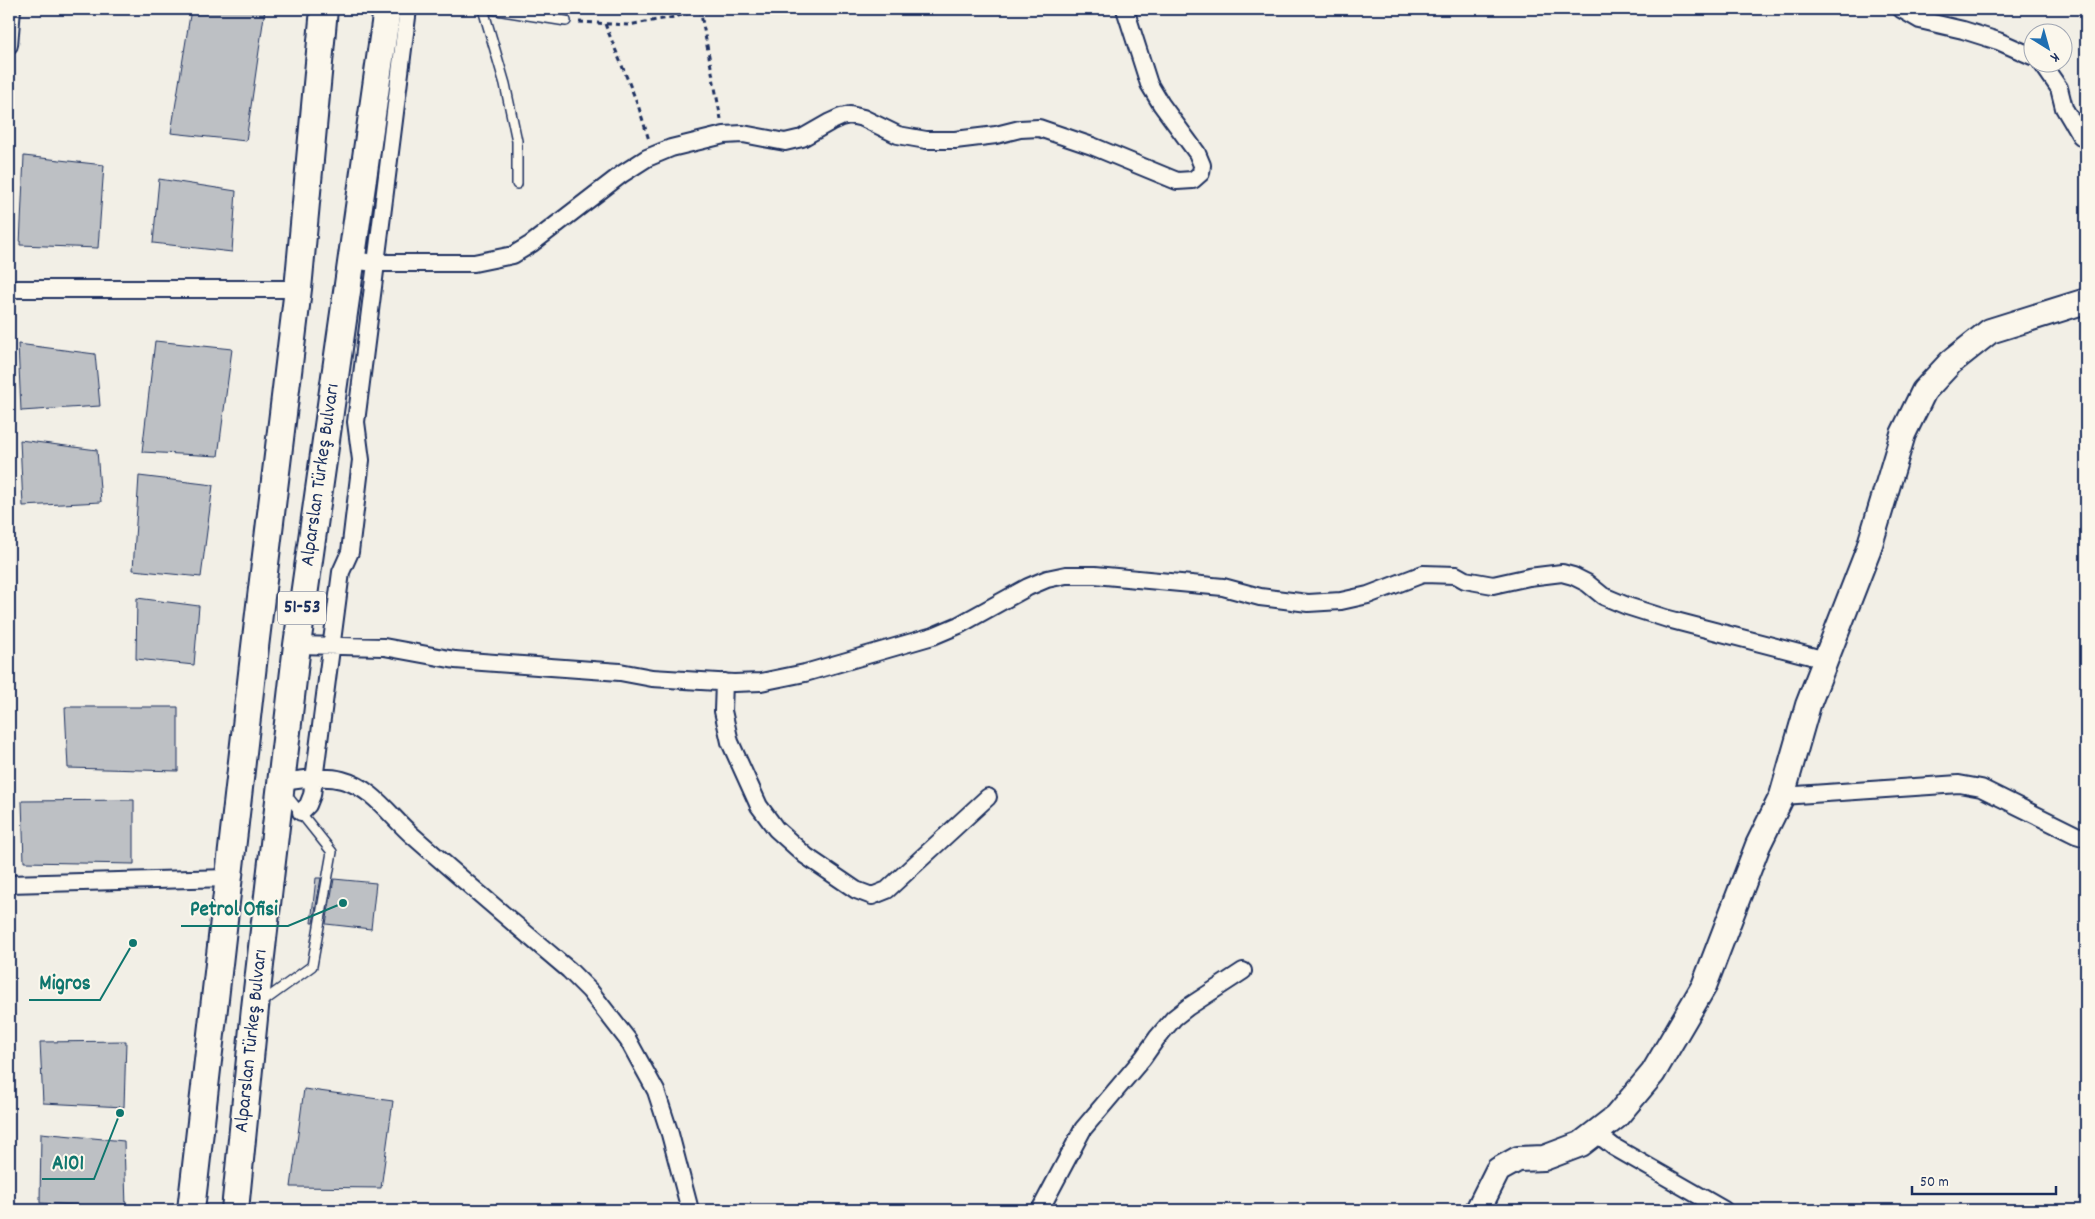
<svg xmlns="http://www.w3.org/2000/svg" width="2095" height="1219" font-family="Dekko,sans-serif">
<rect width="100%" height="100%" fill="#f2efe6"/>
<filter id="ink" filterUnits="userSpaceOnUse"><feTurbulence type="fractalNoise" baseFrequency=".02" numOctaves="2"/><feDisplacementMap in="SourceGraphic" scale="10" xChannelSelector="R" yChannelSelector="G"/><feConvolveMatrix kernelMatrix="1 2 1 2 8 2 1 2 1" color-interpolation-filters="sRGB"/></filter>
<g filter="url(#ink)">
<path fill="#bdc0c4" stroke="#1b2f5e" d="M191 9H265L246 141 171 133Z
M24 156 104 165 98 248 20 245Z
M159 179 236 191 232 252 153 243Z
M155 341 232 349 218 456 142 452Z
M18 344 95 354 100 406 21 411Z
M20 440 97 450 101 502 23 506Z
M139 476 213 485 201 577 133 570Z
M137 598 199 606 194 665 136 659Z
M65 707H178V771L68 768Z
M134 800V864L24 862 22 801Z
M316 878H321L313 923H311Z
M334 879 376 883 371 929 326 924Z
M126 1041 124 1107 43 1103 40 1042Z
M304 1089 393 1101 381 1188 291 1187Z
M41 1133 124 1141 126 1208 40 1203Z"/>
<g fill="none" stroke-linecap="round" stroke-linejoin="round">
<g stroke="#1b2f5e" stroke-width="12">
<path id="lane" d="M483 9 505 84 517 141V184
M490 9 566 21
M261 1003 312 966 332 852 284 792"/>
</g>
<g stroke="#1b2f5e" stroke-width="20">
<path id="street" d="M1901 9 1920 20 1963 30 1998 41 2032 56
M9 45 12 9
M2041 62 2059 88 2064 108 2080 135 2086 140
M351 260 375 263H474L513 255 531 244 622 174 647 158 671 148 724 135 743 134 785 142 802 138 830 122 841 117 850 115 863 118 898 135 926 140H955L996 135 1020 129 1039 128 1092 146 1177 181 1193 180 1201 173 1202 165 1197 153 1161 104 1149 84 1125 9
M9 289H298
M297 645 384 647 455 660 620 672 652 678 734 683 761 682 805 673 933 636 959 625 1028 587 1047 579 1066 575H1095L1223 587 1260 597 1308 603 1341 601 1368 595 1423 574 1456 575 1465 580 1493 585 1529 577 1562 573 1573 576 1587 583 1603 596 1627 606 1668 619 1826 660
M724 682 723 711 730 742 759 806 776 829 806 856 856 890 872 896 887 890 988 797
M281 782C300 780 323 775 342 780 373 788 390 816 413 836 464 881 517 926 569 970L590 991 628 1040 656 1091 670 1134 690 1210
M1782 796 1959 784 1981 788 2076 835 2086 838
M301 812 308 805 312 795 341 572 350 552 361 460 356 422 408 9
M9 884 228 878
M1596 1133 1614 1147 1724 1210
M1040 1210 1083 1129 1143 1058 1157 1038 1174 1018 1188 1007 1243 971"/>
</g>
<g stroke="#1b2f5e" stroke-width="28">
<path id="secondary" d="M1478 1210 1498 1170 1518 1159 1544 1158 1581 1144 1616 1117 1653 1073 1704 986 1758 845 1782 796 1808 705 1868 551 1903 434 1924 391 1951 362 1990 331 2086 301"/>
</g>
<g stroke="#1b2f5e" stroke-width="30">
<path id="primary" d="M191 1210 255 647 298 289 324 9
M235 1210 255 1008 297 645 387 9"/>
</g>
<path stroke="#1b2f5e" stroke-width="3" stroke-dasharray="5 4" stroke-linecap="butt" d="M700 9 721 119
M579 22 628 25 675 17 700 10
M605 24 638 105 649 140"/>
<use href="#lane" stroke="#fbf7ec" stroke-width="9"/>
<use href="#street" stroke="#fbf7ec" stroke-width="16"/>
<use href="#secondary" stroke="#fbf7ec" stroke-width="24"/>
<use href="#primary" stroke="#fbf7ec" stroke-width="26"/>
</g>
</g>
<g text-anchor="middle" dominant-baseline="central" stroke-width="4" stroke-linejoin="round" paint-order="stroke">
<rect fill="#fbf7ec" stroke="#5e6b89" stroke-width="1" x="278" y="591.5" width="48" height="33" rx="4"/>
<g font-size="19" font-weight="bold" fill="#1b2f5e">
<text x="302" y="608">51-53</text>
</g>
<g font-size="20" fill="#1b2f5e" stroke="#fbf7ec">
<text transform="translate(321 475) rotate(-82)">Alparslan Türkeş Bulvarı</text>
<text transform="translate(252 1041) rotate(-84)">Alparslan Türkeş Bulvarı</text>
</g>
</g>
<path fill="none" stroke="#0f766e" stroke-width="2" d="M343 903L288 926H181M133 943L100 1000H29M120 1113L94 1179H42"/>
<g fill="#0f766e" stroke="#fbf7ec" stroke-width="2">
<circle cx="343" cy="903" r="5"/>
<circle cx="133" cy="943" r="5"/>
<circle cx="120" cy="1113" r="5"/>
</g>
<g font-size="21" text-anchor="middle" font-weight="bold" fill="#0f766e" stroke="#fbf7ec" stroke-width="4" stroke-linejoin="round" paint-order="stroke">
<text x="234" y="915">Petrol Ofisi</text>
<text x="65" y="989">Migros</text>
<text x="68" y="1169">A101</text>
</g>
<rect width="2095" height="1219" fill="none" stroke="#fbf7ec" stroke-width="30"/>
<rect x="15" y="15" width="2065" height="1189" fill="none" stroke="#1b2f5e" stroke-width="2" filter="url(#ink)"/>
<g transform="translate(2048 48) rotate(143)"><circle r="24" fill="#fbf7ec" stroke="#a1a7b3"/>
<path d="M0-4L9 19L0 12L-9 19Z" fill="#1f6fb2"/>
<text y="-8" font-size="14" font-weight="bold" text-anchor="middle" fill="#1b2f5e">K</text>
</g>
<path d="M1912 1186v8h144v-8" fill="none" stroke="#1b2f5e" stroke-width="2.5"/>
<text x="1920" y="1186" font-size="15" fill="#1b2f5e" stroke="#fbf7ec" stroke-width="4" paint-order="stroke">50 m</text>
</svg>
